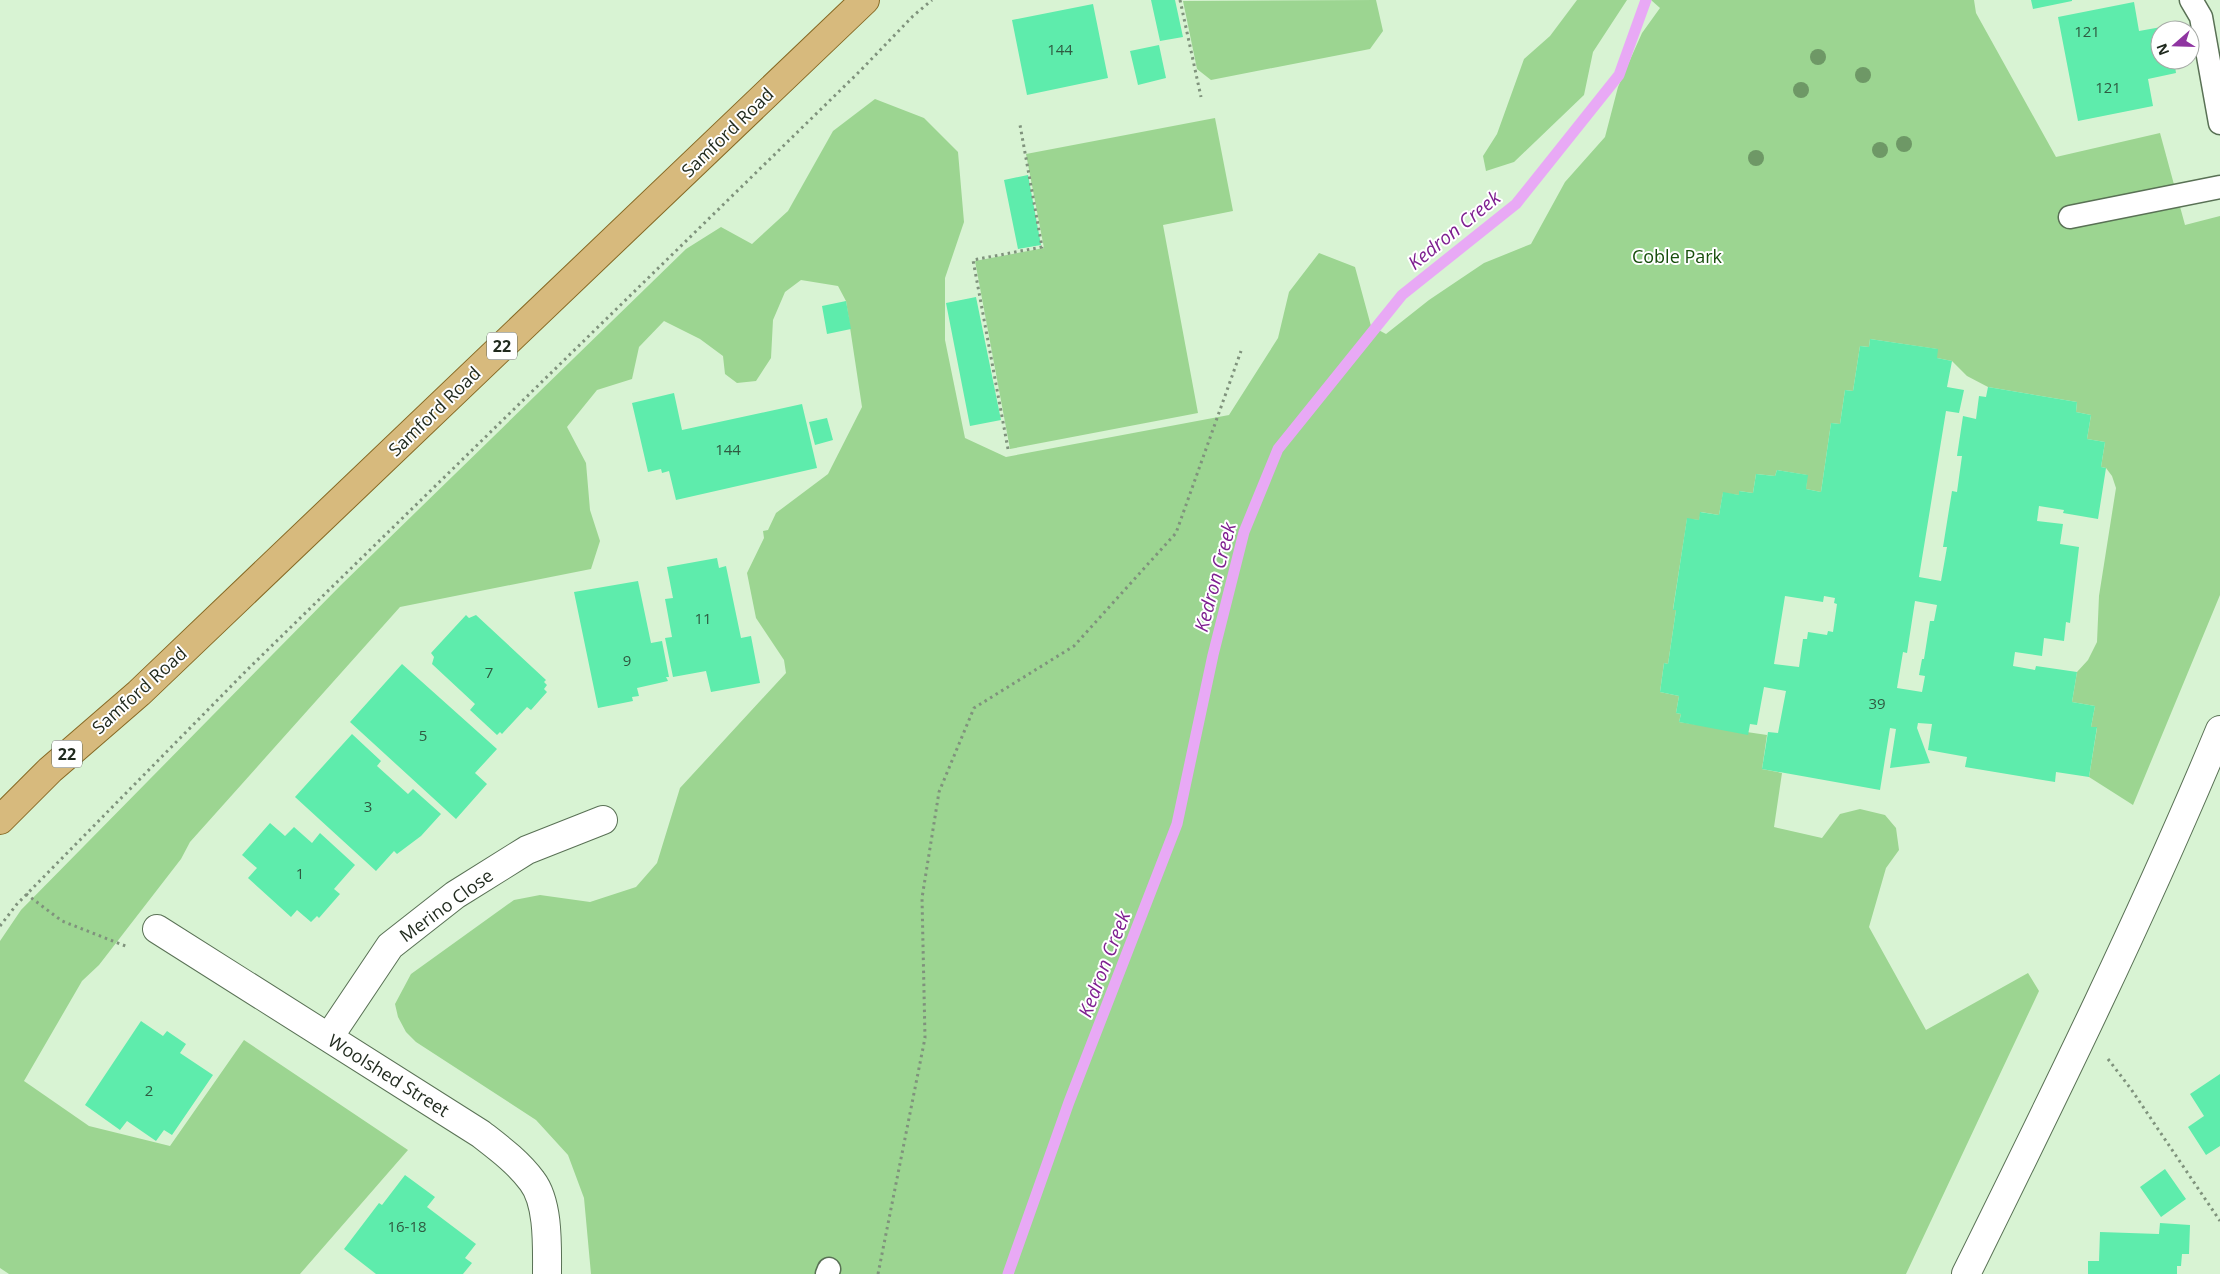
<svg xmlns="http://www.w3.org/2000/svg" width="2220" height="1274" font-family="'Open Sans',sans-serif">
<rect width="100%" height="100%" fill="#d8f3d3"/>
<path fill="#9cd591" d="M1376 0 1383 31 1370 49 1211 80 1197 69 1183 1Z
M1577 0H1627L1593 52 1584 95 1514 162 1486 171 1483 156 1497 134 1524 59 1550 36Z
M1651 0H1974L1976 13 2056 157 2160 133 2185 225 2220 216V595L2133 805 2089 777 2097 728 2091 727 2095 706 2072 702 2077 672 2088 660 2097 642 2099 596 2116 488 2112 476 2106 468 2101 467 2105 442 2087 439 2091 415 2076 412 2077 402 1988 387 1967 376 1952 361 1937 358V349L1870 339 1869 347 1860 346 1853 391 1845 390 1840 424 1831 423 1821 492 1806 489 1807 475 1777 470 1775 476 1756 474 1753 493 1739 491V495L1723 493 1719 515 1701 512 1699 520 1687 519 1673 609 1676 610 1668 664 1664 663 1660 692 1679 696 1676 713 1681 714 1679 722 1767 735 1762 769 1782 773 1774 827 1822 838 1840 814 1860 809 1885 815 1896 828 1899 850 1886 868 1869 927 1926 1030 2028 973 2039 991 1906 1274H591L584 1198 568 1155 536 1120 416 1042 406 1032 398 1017 395 1004 411 974 514 900 540 895 590 902 636 887 657 863 680 788 786 673 784 660 756 618 747 573 764 538 763 531 768 530 776 513 828 474 862 407 846 301 838 286 801 280 785 292 773 320 771 358 756 381 737 383 725 374 723 356 700 339 664 321 639 347 632 379 597 390 567 427 586 463 590 510 600 541 591 569 400 607 190 842 181 859 99 965 82 981 24 1081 89 1126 170 1146 244 1040 408 1150 300 1274H9L0 1268V941L21 910 341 585 686 249 721 227 752 244 788 211 833 131 875 99 924 118 958 152 964 222 945 278V340L965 438 1006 457 1229 415 1278 338 1289 292 1319 253 1355 267 1371 326 1386 334 1429 300 1484 263 1531 244 1565 182 1605 137 1618 87 1642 33 1660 8Z
M1215 118 1233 211 1163 225 1198 413 1010 449 975 261 1044 248 1026 154Z"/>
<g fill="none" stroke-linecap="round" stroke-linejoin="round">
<path stroke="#e8a9f5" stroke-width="11" d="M1008 1274 1069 1102 1177 824 1213 655 1244 532 1278 449 1402 295 1516 204 1619 75 1646 0"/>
</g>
<path fill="#5eecac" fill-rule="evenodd" d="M1151 0H1175L1183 37 1160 41Z
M2031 0H2072V1L2033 9Z
M2134 2 2139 31 2167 26 2168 30H2160V60H2174L2176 73 2148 79 2153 106 2078 121 2058 17Z
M1093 4 1108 78 1027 95 1012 20Z
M1159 45 1166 78 1138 85 1130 51Z
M1028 175 1041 245 1018 249 1004 180Z
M976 297 1001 420 970 426 946 303Z
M846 301 851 329 827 334 822 306Z
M1870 339 1938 349 1937 358 1952 361 1947 387 1964 390 1959 413 1946 411 1919 577 1941 581 1947 547H1943L1952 491 1957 492 1962 456H1957L1963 416 1976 419 1979 396 1986 397 1988 387 2077 402 2076 412 2091 415 2087 439 2105 442 2101 467 2106 468 2098 519 2063 513 2064 510 2039 506 2037 521 2063 524 2060 544 2079 547 2070 623 2066 622 2064 641 2044 638 2042 656 2015 652 2013 666 2035 670 2036 666 2077 672 2072 702 2095 706 2091 727H2097L2089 777 2056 772 2055 782 1965 767 1967 757 1928 750 1932 724 1918 723 1917 728 1930 763 1890 768 1896 729 1890 728 1880 790 1762 769 1768 732 1778 733 1786 691 1764 687 1757 725 1750 724 1748 735 1679 722 1681 714 1676 713 1679 696 1660 692 1664 663 1668 664 1676 610H1673L1687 518 1699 520 1700 512 1719 515 1723 492 1739 495V491L1753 493 1756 474 1775 476 1777 470 1808 475 1806 489 1821 492 1831 423 1840 424 1845 390 1853 391 1860 346 1869 347ZM1785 596 1823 602 1824 596 1835 598 1834 603 1837 604 1833 632 1828 631 1827 635 1808 632 1807 639H1803L1799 667 1774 664ZM1915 601 1937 605 1934 621H1930L1924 659H1922L1919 675 1925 676 1922 692 1897 688 1903 652 1907 653Z
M674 393 682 430 802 404 817 468 676 500 669 471 662 473 661 469 648 472 632 403Z
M827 418 833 440 815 445 809 422Z
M717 558 719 568 726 566 741 638 751 636 760 683 711 692 706 671 673 677 665 638 672 637 665 599 673 598 667 567Z
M638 581 651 643 662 641 669 677H666L668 681 637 688 639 696 632 697 633 701 598 708 574 592Z
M466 615 469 618 476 615 546 680 544 682 547 685 544 689 547 692 531 710 527 707 502 734 500 732 497 735 470 710 475 704 432 664 434 657 431 653Z
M402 664 497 749 475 773 487 784 456 819 350 722Z
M352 734 381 761 377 766 408 794 413 789 441 814 421 836 397 854 394 851 376 871 295 797Z
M270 823 285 836 294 827 312 843 320 833 355 865 334 889 340 894 319 918 317 916 311 922 297 910 291 917 248 878 257 868 242 855Z
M141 1021 163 1036 167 1031 186 1044 180 1053 213 1075 172 1135 164 1130 156 1141 127 1121 120 1130 85 1105Z
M2220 1074V1146L2206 1155 2188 1127 2204 1116 2190 1094Z
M2165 1169 2186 1199 2161 1217 2140 1187Z
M405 1175 435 1197 427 1207 476 1244 465 1258 472 1263 463 1274H376L344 1249 379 1203 382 1205Z
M2160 1223 2190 1225 2189 1254H2182L2181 1266H2177V1274H2088V1261H2099L2100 1232 2159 1234Z"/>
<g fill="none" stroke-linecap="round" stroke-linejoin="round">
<g stroke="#597155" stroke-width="25">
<path id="lane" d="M2191 0 2201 17 2220 123
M2070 217 2220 187
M827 1274 829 1269"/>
</g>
<g stroke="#597155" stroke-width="30">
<path id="street" d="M157 929 481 1134C499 1148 518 1162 532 1181 549 1203 547 1247 547 1274
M329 1037 390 946 455 895 527 850 603 820
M1966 1274C2055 1094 2143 915 2220 730"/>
</g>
<g stroke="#866924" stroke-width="30">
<path id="primary" d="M0 820 50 770 139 693 865 0"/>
</g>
<path stroke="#7f927c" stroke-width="3" stroke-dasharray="2.5 4" stroke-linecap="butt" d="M1180 0 1201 97
M1008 449 973 260 1042 247 1020 125
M26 894 62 921 128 947
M0 926 17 904 247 670 860 71 913 16 932 0
M2108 1059 2131 1089 2220 1221
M878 1274 925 1038 922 898 939 792 974 708 1074 646 1176 533 1241 351"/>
<use href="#lane" stroke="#fff" stroke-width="22"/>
<use href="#street" stroke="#fff" stroke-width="28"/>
<use href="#primary" stroke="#d7ba7d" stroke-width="28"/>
</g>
<g fill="#6e9866">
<circle cx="1818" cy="57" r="8"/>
<circle cx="1863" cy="75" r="8"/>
<circle cx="1801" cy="90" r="8"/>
<circle cx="1904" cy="144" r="8"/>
<circle cx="1880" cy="150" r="8"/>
<circle cx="1756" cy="158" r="8"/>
</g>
<g text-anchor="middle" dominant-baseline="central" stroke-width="4" stroke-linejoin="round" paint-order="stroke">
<g font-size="15" fill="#2f5a41">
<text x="2087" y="31">121</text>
<text x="1060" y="49">144</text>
<text x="2108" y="87">121</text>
<text x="728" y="449">144</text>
<text x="703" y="618">11</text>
<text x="627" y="660">9</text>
<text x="489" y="672">7</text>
<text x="1877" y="703">39</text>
<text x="423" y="735">5</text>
<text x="368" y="806">3</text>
<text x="300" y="873">1</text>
<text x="149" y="1090">2</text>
<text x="407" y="1226">16-18</text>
</g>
<g fill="#fff" stroke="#626961" stroke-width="1">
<rect x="487" y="332.5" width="30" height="27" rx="4"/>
<rect x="52" y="740.5" width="30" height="27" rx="4"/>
</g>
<g font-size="16" font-weight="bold" fill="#1f291d">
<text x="502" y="346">22</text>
<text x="67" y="754">22</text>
</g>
<g font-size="18" fill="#1f291d" stroke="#fff">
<text transform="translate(727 132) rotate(-44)">Samford Road</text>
<text transform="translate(434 411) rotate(-44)">Samford Road</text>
<text transform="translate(139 690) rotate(-42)">Samford Road</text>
<text transform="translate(446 905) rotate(-36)">Merino Close</text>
<text transform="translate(389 1075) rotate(32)">Woolshed Street</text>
</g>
<g font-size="18" fill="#174e0c" stroke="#fff">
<text x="1677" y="256">Coble Park</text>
</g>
<g font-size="19" font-style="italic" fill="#7e1f90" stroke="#fff">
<text transform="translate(1454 230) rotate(-39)">Kedron Creek</text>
<text transform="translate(1215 577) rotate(-75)">Kedron Creek</text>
<text transform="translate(1104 964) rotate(-69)">Kedron Creek</text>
</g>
</g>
<g transform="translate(2175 45) rotate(250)"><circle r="24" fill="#ffffff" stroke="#a5a9a5"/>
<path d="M0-4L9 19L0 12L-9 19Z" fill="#8f35a1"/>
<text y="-8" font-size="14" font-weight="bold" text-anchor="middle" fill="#1f291d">N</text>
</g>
</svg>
